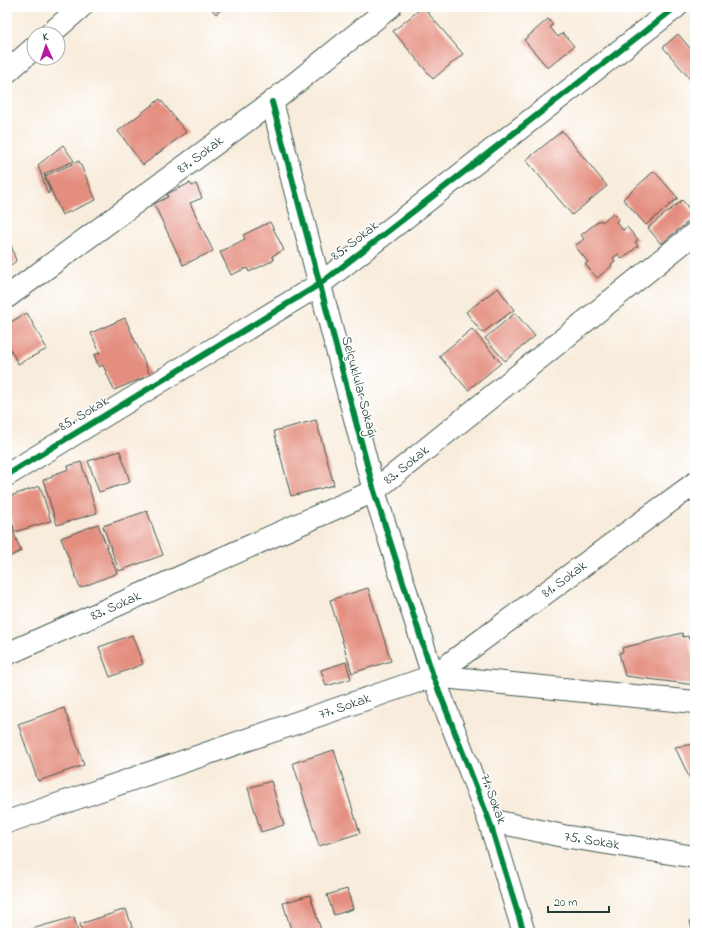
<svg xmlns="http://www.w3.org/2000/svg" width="702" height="940" font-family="'Indie Flower',sans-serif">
<rect width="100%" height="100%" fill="#fff"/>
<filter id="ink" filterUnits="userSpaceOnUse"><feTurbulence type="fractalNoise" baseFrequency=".025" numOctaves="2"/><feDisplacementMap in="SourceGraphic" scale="8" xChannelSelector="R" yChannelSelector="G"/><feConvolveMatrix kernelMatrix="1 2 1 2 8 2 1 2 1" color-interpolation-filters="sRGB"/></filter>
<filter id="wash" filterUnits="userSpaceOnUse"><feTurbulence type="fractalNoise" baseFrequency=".012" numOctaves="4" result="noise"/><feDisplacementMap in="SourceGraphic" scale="16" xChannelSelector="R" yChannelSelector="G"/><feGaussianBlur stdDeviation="0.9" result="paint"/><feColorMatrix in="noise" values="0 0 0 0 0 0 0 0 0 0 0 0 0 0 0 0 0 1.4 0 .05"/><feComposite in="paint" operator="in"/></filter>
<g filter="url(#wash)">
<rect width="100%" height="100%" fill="#f8ecdc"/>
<g id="blocks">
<path fill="#e48e7f" d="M210 7H224L216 14Z
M423 7 463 54 433 79 393 31Z
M548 19 553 25 550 27 558 37 563 33 574 46 548 68 524 40Z
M678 34 695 54V85L663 47Z
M160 99 186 132 143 165 118 131Z
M562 131 607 186 572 215 526 160Z
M63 145 74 161 44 174 50 191 48 194 38 165Z
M79 161 96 200 62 215 45 176Z
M654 171 678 198 646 225 623 199Z
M190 183 192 186 196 184 202 198 190 203 213 251 183 265 154 204 168 197 167 194Z
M682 200 695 216 661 244 648 228Z
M613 213 619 219 616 222 623 230 627 227 638 240 635 242 638 246 622 259 618 254 613 258 615 261 611 264 612 266 597 278 585 264 588 262 575 246 584 239 581 235 600 220 602 222Z
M270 222 284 250 272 256 274 260 249 272 247 268 231 275 220 252 245 239 243 235Z
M7 232 16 261 7 268Z
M498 288 514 310 482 333 466 312Z
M27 313 47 349 18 364 7 343V324Z
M515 313 535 336 505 361 485 338Z
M125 318 150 375 114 390 103 365 99 367 94 355 100 353 91 333Z
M472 329 501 363 468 390 439 356Z
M316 420 334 485 291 496 274 431Z
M120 451 130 482 99 492 88 461Z
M81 462 97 513 57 525 43 480 53 477 52 475 69 469 68 466Z
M40 486 51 521 15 532 7 506V497Z
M147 511 163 555 119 571 103 526Z
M7 516 21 551 7 558Z
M98 524 117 573 80 588 61 538Z
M368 588 391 661 352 673 330 600Z
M682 633 683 637 688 636 695 662V685L625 676 619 653 623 652 622 648Z
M132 635 143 664 110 677 99 647Z
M346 662 351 679 326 686 321 670Z
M64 708 84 765 38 781 18 724Z
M695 744V778L690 779 675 747Z
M334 750 360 833 319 846 293 763Z
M271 781 284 825 261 832 248 788Z
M347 889 353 909 334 915 327 895Z
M310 895 322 933H292L283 903Z
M126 909 134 933H82L80 924Z
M74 917 78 933H28V930Z
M690 921 695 922V933H693Z"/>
</g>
</g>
<g filter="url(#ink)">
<use href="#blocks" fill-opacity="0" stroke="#40574d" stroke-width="1"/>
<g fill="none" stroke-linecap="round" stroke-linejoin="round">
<g stroke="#40574d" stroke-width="24">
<g id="street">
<path d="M50 34 81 7"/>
<path d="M7 72 34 48"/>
<path d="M272 102 374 491 433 676 489 820 524 933"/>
<path id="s1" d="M7 297 272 102 390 7"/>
<path d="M7 475 320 284 676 7"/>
<path id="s2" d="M7 654 374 491 695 233"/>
<path id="s3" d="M433 676 695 483"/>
<path id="s4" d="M489 820 563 836 695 857"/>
<path id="s5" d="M7 822 433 676 695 702"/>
</g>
</g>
<use href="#street" stroke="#fff" stroke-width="22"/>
<g stroke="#fff" stroke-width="8">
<path id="cycleway" d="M272 102 374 491 433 676 489 820 524 933
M7 475 320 284 676 7"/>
</g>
<use href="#cycleway" stroke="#00873e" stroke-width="6"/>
</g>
</g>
<g text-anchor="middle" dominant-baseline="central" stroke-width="3" stroke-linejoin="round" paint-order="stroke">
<g font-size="14" fill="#1f3d34" stroke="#fff">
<text stroke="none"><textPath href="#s1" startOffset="240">87. Sokak</textPath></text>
<text transform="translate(355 241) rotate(-38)">85. Sokak</text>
<text transform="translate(359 387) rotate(75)">Selçuklular Sokağı</text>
<text transform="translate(84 414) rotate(-31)">85. Sokak</text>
<text stroke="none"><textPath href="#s2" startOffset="443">83. Sokak</textPath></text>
<text stroke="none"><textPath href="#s3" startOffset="163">81. Sokak</textPath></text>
<text stroke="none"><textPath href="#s2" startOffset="119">83. Sokak</textPath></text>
<text stroke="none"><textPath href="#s5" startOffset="357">77. Sokak</textPath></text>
<text transform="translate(493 799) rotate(70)">71. Sokak</text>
<text stroke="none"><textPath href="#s4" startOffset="105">75. Sokak</textPath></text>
</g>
</g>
<rect width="702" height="940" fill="none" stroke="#fff" stroke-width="24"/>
<g transform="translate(46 46) rotate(357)"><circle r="19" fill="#ffffff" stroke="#a5b1ae"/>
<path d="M0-3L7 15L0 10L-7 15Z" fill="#b5179e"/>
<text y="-6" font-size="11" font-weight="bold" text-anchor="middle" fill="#1f3d34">K</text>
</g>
<path d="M548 906v6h61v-6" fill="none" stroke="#1f3d34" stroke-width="2"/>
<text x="554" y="906" font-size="12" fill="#1f3d34" stroke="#ffffff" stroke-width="3" paint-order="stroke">20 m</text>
</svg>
